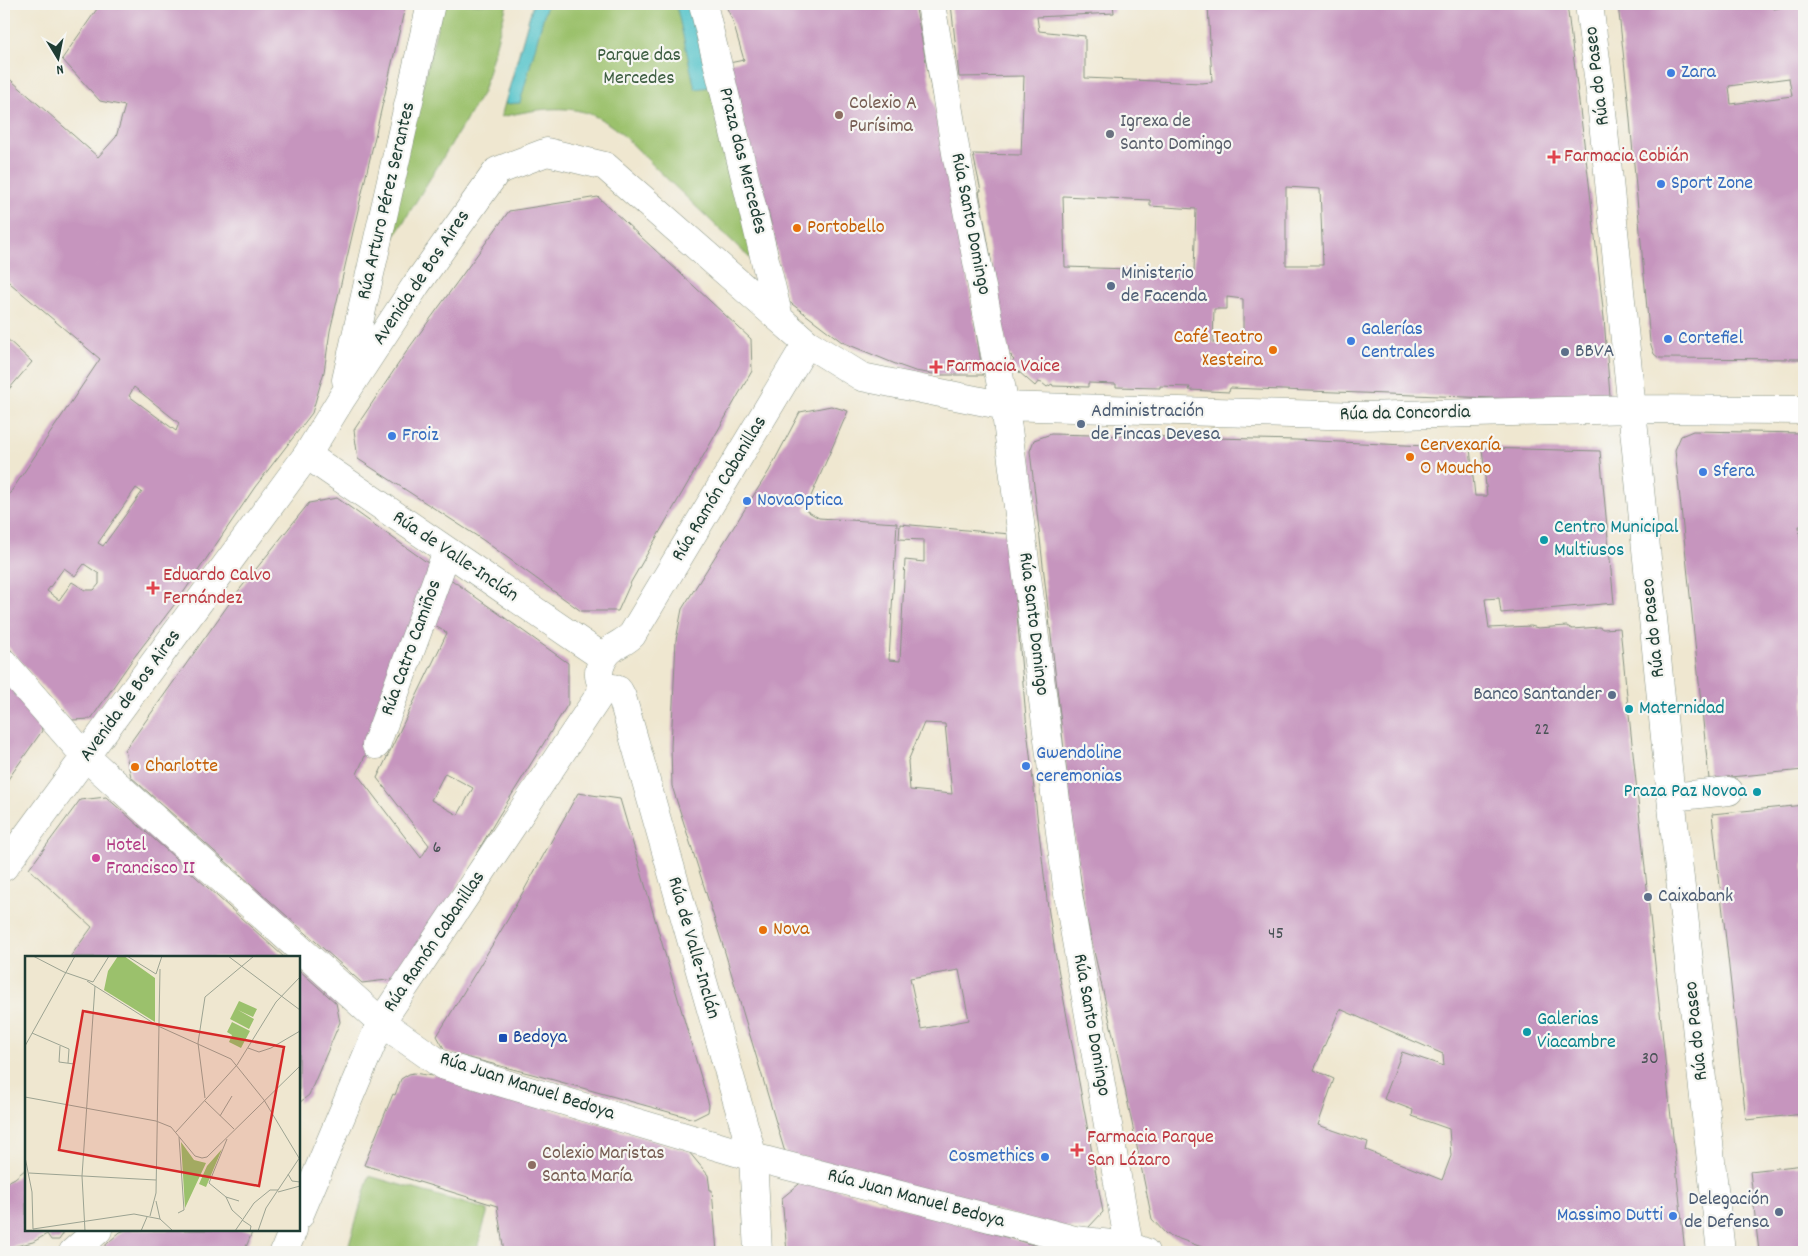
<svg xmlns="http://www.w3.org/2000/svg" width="1808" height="1256" font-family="Dekko,sans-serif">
<rect width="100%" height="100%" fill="#f6f6f2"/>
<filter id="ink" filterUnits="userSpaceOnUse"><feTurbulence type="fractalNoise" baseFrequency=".02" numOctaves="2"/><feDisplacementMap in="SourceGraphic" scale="10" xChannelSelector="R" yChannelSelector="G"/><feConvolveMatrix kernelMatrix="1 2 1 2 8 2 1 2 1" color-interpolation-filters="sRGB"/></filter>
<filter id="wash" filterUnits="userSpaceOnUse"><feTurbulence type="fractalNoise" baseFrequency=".0096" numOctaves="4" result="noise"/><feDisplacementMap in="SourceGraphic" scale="20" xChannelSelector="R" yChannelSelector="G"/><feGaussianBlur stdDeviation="1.12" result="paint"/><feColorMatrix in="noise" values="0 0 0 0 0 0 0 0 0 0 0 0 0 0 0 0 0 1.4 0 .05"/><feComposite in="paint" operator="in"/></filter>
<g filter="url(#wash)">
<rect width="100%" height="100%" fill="#efe7d0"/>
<path fill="#9bc16c" stroke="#5d7f50" d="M443 4H507L483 92 379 262Z
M533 4H691L754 262C723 232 692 203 661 173 639 152 617 123 587 113 560 104 528 111 501 117Z
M369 1176 488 1210 476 1252H375L349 1245Z"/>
<path fill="#56c4ca" stroke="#3a807f" d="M533 4H547L520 103 505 104Z
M676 4H691L710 87 695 89Z"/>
<g id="blocks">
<path fill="#c695be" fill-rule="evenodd" d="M89 4H404L405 7 330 331 324 372 312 413 255 487 181 596 132 660 91 719 72 720 4 642V502L100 359 4 278V74L98 157 116 137 125 106 100 101 62 59 97 9ZM134 387 179 423 176 431 129 396ZM136 488 142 492 103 546 98 543ZM84 564 99 574V584L94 590H85L72 582 59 600 47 591 64 568 75 576Z
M725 4H915L968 282 983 375H940L915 371 898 365 842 342 788 301 768 210 764 211 729 63 744 60 732 19Z
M951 4H1113L1114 13 1037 17 1039 31 1085 36V78L1201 83 1212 82 1208 4H1567L1589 183 1604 318 1610 396 1518 399 1230 388 1229 392 1189 390 1190 387 1160 386V388L1116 387V384L1088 383V387L1053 386 1052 384 1047 387 1042 383 1038 382 1035 386 1010 364 1014 360 1011 357 1012 356 1007 354 1008 346 1006 345 979 191H981L973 154 1021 155 1024 76 959 77ZM1286 187 1320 189 1323 265H1286ZM1063 196 1150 200V206L1196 209 1194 271 1065 267ZM1227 297 1243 299V343H1213L1214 309H1227Z
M1618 4H1773L1774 9 1783 7V4H1804V359L1659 358 1654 354 1650 342 1628 98ZM1789 78 1792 96 1731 104 1729 86Z
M598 197 751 339 752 371 631 582 618 611H581L483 540 358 459 354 430 409 348 509 211Z
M4 336 32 362 4 395Z
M831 406 848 411 805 510 819 518 897 523 889 660 900 661 905 560 924 562V540L899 539 900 524 1010 534 1027 729 1047 900 1055 952 1103 1212 1088 1228H1061L786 1153 784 1149 724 949 672 786 671 746 676 640 682 609 769 471 800 412ZM924 723 945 724 952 794 910 790 908 761ZM959 970 969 1020 921 1029 910 978Z
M1693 431 1804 433V526H1799L1804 576V770L1709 779 1675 450 1681 436Z
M1051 434 1296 440 1470 448 1475 496H1487L1482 448 1600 451 1614 603 1501 613 1499 598 1485 599 1489 628 1531 626 1538 628 1567 626 1572 629 1599 627 1603 629 1620 628 1685 1252H1215L1166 1234 1152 1219 1122 1075 1086 916 1072 820 1030 451 1034 440ZM1340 1009 1443 1054 1444 1066 1402 1052 1384 1099 1413 1110 1412 1116 1449 1129 1451 1156 1442 1180 1366 1150 1368 1142 1318 1125 1334 1079 1314 1070Z
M337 498 568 663V704L498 817 403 978 362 983 131 777 125 750 236 594 309 503ZM416 615 447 633 377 778 429 845 421 858 357 774 389 701ZM445 773 473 788 458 815 431 800Z
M4 675 39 714 42 731 4 785Z
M578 793 620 799 709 1105 708 1112 694 1119 532 1074 446 1052 437 1036 508 919Z
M106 797 163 847 284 957H70L92 927 29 869 80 800Z
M1804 805V1114L1746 1120 1712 814Z
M299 970 336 1003 340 1022 309 1095 299 1103Z
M414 1073 432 1076 434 1074 689 1152 708 1175 710 1190H712L717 1252H504L497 1206 364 1165 393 1094 395 1095 401 1079 409 1074Z
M1804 1165V1252H1759L1750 1171Z
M26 1169V1230H63V1234L59 1240H51L47 1234 33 1242 4 1249V1184L15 1178Z
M804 1180 946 1220 1058 1252H787L782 1198Z
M126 1230H253L244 1252H98L120 1232Z"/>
</g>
</g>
<g filter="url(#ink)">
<use href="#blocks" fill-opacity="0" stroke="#879282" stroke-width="1"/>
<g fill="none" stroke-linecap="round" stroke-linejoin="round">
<g stroke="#879282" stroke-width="29">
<path id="street" d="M703 4 779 318
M931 4 956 153 1005 406 1068 894 1130 1252
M1589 4 1600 92 1671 797 1721 1252
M346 380 431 4
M307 455 604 658
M4 663 86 757 381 1022 442 1065 753 1157 1075 1240 1129 1246 1145 1252
M376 745 447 551
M1671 797 1729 791
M4 867 307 455 342 398 416 285 497 171 547 152 605 166 807 343 862 377 1005 406 1362 416 1633 409 1804 410
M299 1216 381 1022 605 687
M73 1252 98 1230
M284 1252 293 1230
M758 1252 753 1157 622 697C621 695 620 692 618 690 612 686 604 689 601 682 595 671 604 654 613 648 620 643 626 641 632 635L807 343"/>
</g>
<use href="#street" stroke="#fff" stroke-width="28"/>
</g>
</g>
<g fill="#3f7fe0" stroke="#f6f6f2" stroke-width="2">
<circle cx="1671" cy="73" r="5"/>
<circle cx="1661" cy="184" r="5"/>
<circle cx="1668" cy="339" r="5"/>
<circle cx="1351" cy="341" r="5"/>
<circle cx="392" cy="436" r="5"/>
<circle cx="1703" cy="472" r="5"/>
<circle cx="747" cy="501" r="5"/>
<circle cx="1026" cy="766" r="5"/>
<circle cx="1045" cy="1157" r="5"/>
<circle cx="1673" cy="1216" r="5"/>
</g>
<g fill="#8d6e63" stroke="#f6f6f2" stroke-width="2">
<circle cx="839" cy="115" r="5"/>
<circle cx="532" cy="1165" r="5"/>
</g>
<circle fill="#6b7280" stroke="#f6f6f2" stroke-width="2" cx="1110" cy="134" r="5"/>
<g fill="#e0444e" stroke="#f6f6f2" stroke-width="2">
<path d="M1551.5 149.5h5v5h5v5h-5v5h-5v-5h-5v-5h5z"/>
<path d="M933.5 359.5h5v5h5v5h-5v5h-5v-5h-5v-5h5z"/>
<path d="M150.5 580.5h5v5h5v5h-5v5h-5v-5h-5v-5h5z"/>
<path d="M1074.5 1142.5h5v5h5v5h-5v5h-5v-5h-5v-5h5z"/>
</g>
<g fill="#e8710a" stroke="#f6f6f2" stroke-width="2">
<circle cx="797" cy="228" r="5"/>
<circle cx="1273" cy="350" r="5"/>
<circle cx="1410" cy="457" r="5"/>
<circle cx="135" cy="767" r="5"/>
<circle cx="763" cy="930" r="5"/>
</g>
<g fill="#5c6f8a" stroke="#f6f6f2" stroke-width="2">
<circle cx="1111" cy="286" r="5"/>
<circle cx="1565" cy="352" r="5"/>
<circle cx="1081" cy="424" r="5"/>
<circle cx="1612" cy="695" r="5"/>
<circle cx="1648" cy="897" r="5"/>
<circle cx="1779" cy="1212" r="5"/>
</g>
<g fill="#0f9aa8" stroke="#f6f6f2" stroke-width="2">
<circle cx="1544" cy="540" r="5"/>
<circle cx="1629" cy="709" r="5"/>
<circle cx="1757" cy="792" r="5"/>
<circle cx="1527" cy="1032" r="5"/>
</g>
<circle fill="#d1479c" stroke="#f6f6f2" stroke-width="2" cx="96" cy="858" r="5"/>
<rect fill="#1a4fb4" stroke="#f6f6f2" stroke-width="2" x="498" y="1033" width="10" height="10" rx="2.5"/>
<g text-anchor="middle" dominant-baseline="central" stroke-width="4.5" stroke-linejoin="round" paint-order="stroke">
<g font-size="18" fill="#495356">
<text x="1542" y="730">22</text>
<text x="437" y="848">6</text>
<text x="1276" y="934">45</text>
<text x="1650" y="1059">30</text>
</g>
<g font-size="20" fill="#3e5e42" stroke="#f6f6f2">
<text x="639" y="56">Parque das<tspan x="639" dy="23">Mercedes</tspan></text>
</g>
<g font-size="20" fill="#366cbe" stroke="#f6f6f2" text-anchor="start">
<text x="1681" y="73">Zara</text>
<text x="1671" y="184">Sport Zone</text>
<text x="1361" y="330">Galerías<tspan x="1361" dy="23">Centrales</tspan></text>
<text x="1678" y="339">Cortefiel</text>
<text x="402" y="436">Froiz</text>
<text x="1713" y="472">Sfera</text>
<text x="757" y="501">NovaOptica</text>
<text x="1036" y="754">Gwendoline<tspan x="1036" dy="23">ceremonias</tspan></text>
<text x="1035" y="1157" text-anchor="end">Cosmethics</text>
<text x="1663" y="1216" text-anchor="end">Massimo Dutti</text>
</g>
<g font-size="20" fill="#1f3d34" stroke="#f6f6f2">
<text transform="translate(1598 76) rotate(-97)">Rúa do Paseo</text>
<text transform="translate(742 161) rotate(76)">Praza das Mercedes</text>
<text transform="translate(387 201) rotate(-77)">Rúa Arturo Pérez Serantes</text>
<text transform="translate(970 224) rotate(79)">Rúa Santo Domingo</text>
<text transform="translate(422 278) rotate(-56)">Avenida de Bos Aires</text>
<text transform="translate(1405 414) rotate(-1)">Rúa da Concordia</text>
<text transform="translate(720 489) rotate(-59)">Rúa Ramón Cabanillas</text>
<text transform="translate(455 557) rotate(34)">Rúa de Valle-Inclán</text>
<text transform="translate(1033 624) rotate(83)">Rúa Santo Domingo</text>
<text transform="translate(1654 628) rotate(-96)">Rúa do Paseo</text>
<text transform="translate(412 648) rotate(-70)">Rúa Catro Camiños</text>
<text transform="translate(131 696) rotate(-54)">Avenida de Bos Aires</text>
<text transform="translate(435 942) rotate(-56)">Rúa Ramón Cabanillas</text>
<text transform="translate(693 948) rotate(74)">Rúa de Valle-Inclán</text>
<text transform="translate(1091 1025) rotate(80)">Rúa Santo Domingo</text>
<text transform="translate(1697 1031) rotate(-96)">Rúa do Paseo</text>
<text transform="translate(527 1087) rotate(18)">Rúa Juan Manuel Bedoya</text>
<text transform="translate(916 1199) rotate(15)">Rúa Juan Manuel Bedoya</text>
</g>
<g font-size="20" fill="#785e54" stroke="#f6f6f2" text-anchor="start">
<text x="849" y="104">Colexio A<tspan x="849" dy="23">Purísima</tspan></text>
<text x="542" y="1154">Colexio Maristas<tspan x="542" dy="23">Santa María</tspan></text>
</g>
<g font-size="20" fill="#5b616d" stroke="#f6f6f2" text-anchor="start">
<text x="1120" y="122">Igrexa de<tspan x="1120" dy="23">Santo Domingo</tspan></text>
</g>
<g font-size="20" fill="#be3a42" stroke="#f6f6f2" text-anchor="start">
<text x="1564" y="157">Farmacia Cobián</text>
<text x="946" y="367">Farmacia Vaice</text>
<text x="163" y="576">Eduardo Calvo<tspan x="163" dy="23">Fernández</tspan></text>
<text x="1087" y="1138">Farmacia Parque<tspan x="1087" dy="23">San Lázaro</tspan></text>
</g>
<g font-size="20" fill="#c56008" stroke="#f6f6f2" text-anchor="start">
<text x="807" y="228">Portobello</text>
<text x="1263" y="338" text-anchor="end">Café Teatro<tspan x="1263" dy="23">Xesteira</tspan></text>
<text x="1420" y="446">Cervexaría<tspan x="1420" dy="23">O Moucho</tspan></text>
<text x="145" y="767">Charlotte</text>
<text x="773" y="930">Nova</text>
</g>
<g font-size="20" fill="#4e5e75" stroke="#f6f6f2" text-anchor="start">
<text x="1121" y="274">Ministerio<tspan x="1121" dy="23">de Facenda</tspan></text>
<text x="1575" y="352">BBVA</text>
<text x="1091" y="412">Administración<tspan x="1091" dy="23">de Fincas Devesa</tspan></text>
<text x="1602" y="695" text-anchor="end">Banco Santander</text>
<text x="1658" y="897">Caixabank</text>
<text x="1769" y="1200" text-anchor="end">Delegación<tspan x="1769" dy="23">de Defensa</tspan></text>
</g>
<g font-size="20" fill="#0d838f" stroke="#f6f6f2" text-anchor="start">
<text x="1554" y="528">Centro Municipal<tspan x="1554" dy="23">Multiusos</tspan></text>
<text x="1639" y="709">Maternidad</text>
<text x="1747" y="792" text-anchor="end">Praza Paz Novoa</text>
<text x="1537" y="1020">Galerias<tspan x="1537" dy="23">Viacambre</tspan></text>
</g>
<g font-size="20" fill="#b23c85" stroke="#f6f6f2" text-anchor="start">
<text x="106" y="846">Hotel<tspan x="106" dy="23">Francisco II</tspan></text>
</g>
<g font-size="20" fill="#164399" stroke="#f6f6f2" text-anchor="start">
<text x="513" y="1038">Bedoya</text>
</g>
</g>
<g transform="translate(25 956)">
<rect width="275" height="275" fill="#efe7d0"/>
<path d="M93 0H99L130 22V66L79 34 83 15ZM214 45 232 53 228 61 213 54 229 63 224 73 205 63ZM207 66 225 75 216 92 204 86 207 79 202 76ZM156 186 169 204 181 207 160 252ZM197 193 181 231 174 228 182 210Z" fill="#9bc16c"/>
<path fill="none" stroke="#9ca392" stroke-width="1" d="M8 0 39 16 68 26 84 0M102 0 131 18 137 0M203 0 275 54M62 25 133 70 206 103 239 144 274 202M7 77 44 93 43 107M0 90 50 0M35 90 34 106 49 108M223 92 234 96 246 92 275 75M0 141 131 165 146 171 170 200 177 202 182 201 275 110M180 142 173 87 180 41 229 0M180 145 209 173M195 160 207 140M151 176 212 109 251 46 275 21M202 183 184 227 201 241 214 245M0 201 7 236 8 273M4 217 131 224M263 218 267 225 275 226M253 236 275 230M201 241 207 254 217 263M153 257 159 254 154 181M125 260 131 237 135 13M135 263 148 275M217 264 226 270 225 275M8 273 109 258 135 263 131 245M60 275 57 220 70 30M116 275 122 261M210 275 229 247 245 234H253M233 275 241 252 275 201"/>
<path fill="#d62828" fill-opacity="0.15" stroke="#d62828" stroke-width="2.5" d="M58 55 259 91 234 230 34 194Z"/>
<rect width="275" height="275" fill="none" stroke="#1f3d34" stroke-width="2.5"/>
</g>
<rect width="1808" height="1256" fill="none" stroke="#f6f6f2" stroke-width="20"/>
<g transform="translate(58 58) rotate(170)" stroke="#f6f6f2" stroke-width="4" paint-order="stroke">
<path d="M0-4L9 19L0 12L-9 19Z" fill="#1f3d34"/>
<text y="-8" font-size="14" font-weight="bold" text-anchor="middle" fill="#1f3d34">N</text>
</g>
</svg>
